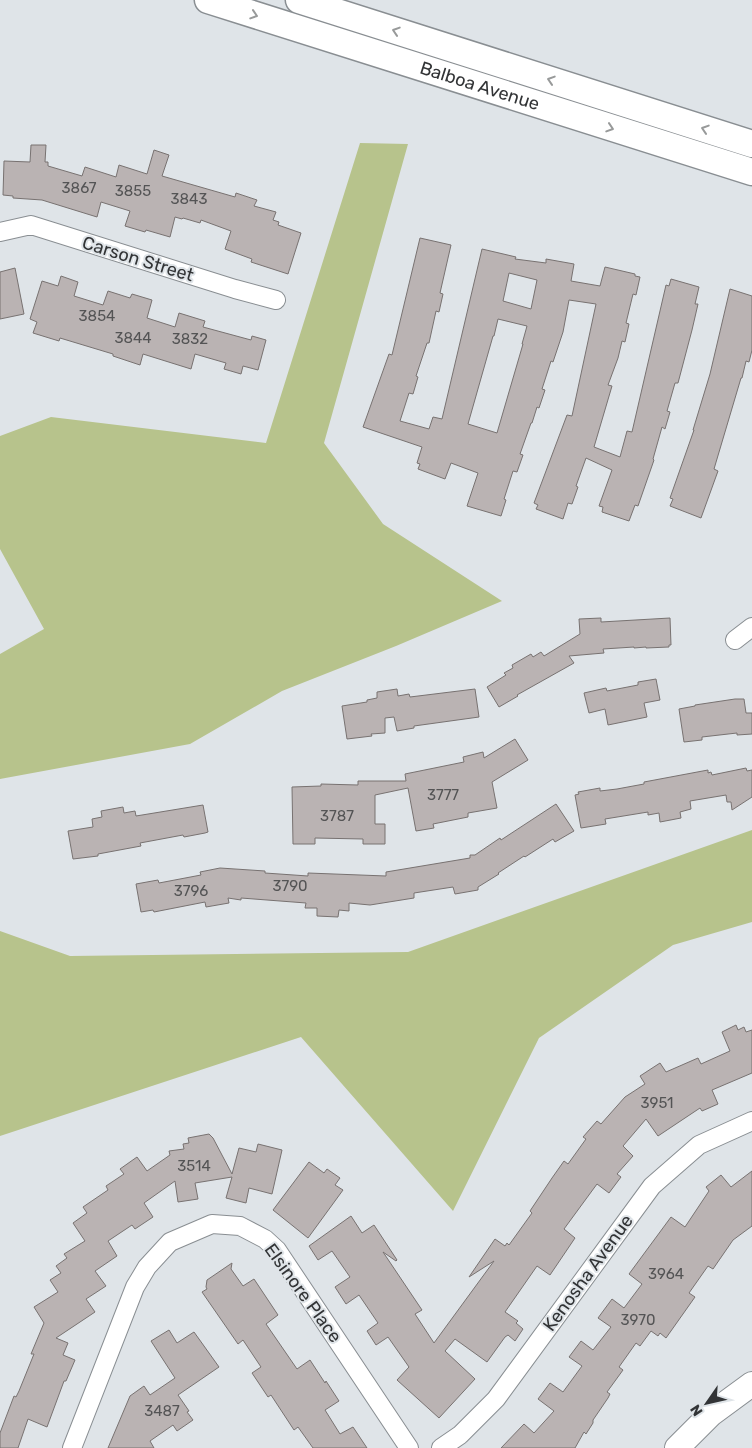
<svg xmlns="http://www.w3.org/2000/svg" width="752" height="1448" font-family="Rubik,sans-serif">
<rect width="100%" height="100%" fill="#dfe4e8"/>
<path fill="#b7c38c" d="M360 143 408 144 324 443 383 524 502 601 396 646 282 691 190 744 0 779V654L44 629 0 549V436L51 417 266 443Z
M752 830V922L673 945 539 1038 453 1211 301 1037 0 1136V931L70 956 408 952Z"/>
<path fill="#bab3b3" stroke="#787271" fill-rule="evenodd" d="M31 145H46L45 162H48V166L82 176 85 167 116 177 119 165 147 174 154 150 169 155 162 176 235 197 236 193 257 200 254 206 276 212 273 220 279 222 278 225 301 233 288 274 251 262 252 259 225 249 231 231 201 220 200 223 183 218 182 219 175 217 170 237 146 230 145 232 125 226 130 211 101 202 97 217 42 200 13 198V196L3 195 4 161 30 162Z
M420 238 451 245 440 293 443 294 439 312 436 311 429 343H427L416 376 418 377 413 394 409 393 400 421 429 429 433 417 442 419 482 249 516 257 515 259 546 263V259L574 264 571 281 600 286 605 267 635 274V276L640 277 636 295 633 294 626 323 629 324 625 342 622 341 618 358 608 385 612 386 594 447 620 457 627 431 632 432 666 285 669 286 671 279 699 287 695 304H698L692 330 678 383H675L667 411 670 412 665 429 662 427 653 459 654 460 638 506 635 505 629 521 602 512 603 507 599 506 612 470 586 458 576 486 578 487 572 504 568 503 563 519 536 509 538 505 534 503 567 415 572 416 596 304 569 300 563 332 553 362 551 361 542 389 545 390 539 408 537 407 532 423H531L520 454 523 455 517 472 513 471 504 499 506 500 501 516 467 506 478 473 451 463 445 479 418 469 420 464 417 463 422 447 363 427 389 354 392 355ZM509 273 537 280 531 309 503 301ZM498 319 527 326 522 344H523L497 433 468 424 493 336H494Z
M15 268 24 314 0 319V272Z
M61 276 78 282 74 296 103 305 108 291 130 298 132 294 152 300 147 318 175 327 179 313 205 321 203 327 251 340 252 336 266 340 258 370 243 366 241 374 224 369 226 363 195 354 191 369 143 354 140 365 113 356V354L60 338 59 341 33 333 37 322 30 319 42 281 58 286Z
M730 289 752 296V350L749 362 746 361 742 378H741L714 469 718 471 701 518 670 506 673 499 670 498 694 430H693L710 374Z
M601 618V622L670 618 671 645H669V647L646 648V647L634 648V647L603 649 604 653 569 656 574 663 517 695 518 696 499 707 487 687 506 675 504 673 513 668 512 665 531 654 533 657 541 652 544 656 580 634 579 619Z
M656 679 660 700 644 703 647 717 608 725 605 709 589 713 584 693 606 688 607 691 638 685V682Z
M397 689 398 696 409 694 410 697 475 689 479 717 414 726V728L397 731 394 717 385 718V733L371 734 372 736 347 739 342 706 367 702V700L377 698V692Z
M735 699H744L746 713H752V734L737 735V733L702 737V740L684 742 679 709 695 706V705Z
M515 739 528 760 492 782 497 808 468 813V817L433 824 434 828 416 831 408 788 375 795V824H385V844H363V839L315 838V844H293L292 787 321 786V784L358 785V781H406L405 774 464 762 463 757 483 752 484 758Z
M746 768 747 771 752 770V797L732 810 731 802H727L726 795 690 801 691 809 680 812 681 818 660 822 659 813 648 815V812L605 819 606 824 581 828 575 795 579 794 578 792 600 788V791L617 789 644 784V782L708 770V773L711 772 712 775Z
M556 804 574 831 555 842 553 839 525 857 524 856 498 873 499 874 478 887V890L455 894 453 887 414 893V898L370 905 349 903V911L339 910 338 917 317 916V908H305L306 903 241 898V900L228 898 229 903 206 907 205 902 154 912 153 910 141 912 136 884 158 880 159 883 201 875 200 872 220 868 265 871V873L308 876V873L386 876V872L470 858V855H475L500 838 501 840Z
M203 805 208 832 205 833 184 837 183 835 140 843 141 846 98 854V856L73 859 68 831 93 827 92 819 102 817 101 811 123 807 124 813 135 811 136 816Z
M736 1025 738 1030 744 1027 746 1032 752 1030V1073L712 1090 718 1104 702 1111 700 1108 658 1136 646 1119 623 1146 633 1156 617 1174 621 1177 609 1193 597 1184 564 1229 575 1238 550 1275 537 1266 505 1312 518 1321 516 1323 523 1329 515 1341 508 1335 505 1337 487 1362 455 1339 445 1351 475 1379 439 1418 397 1380 409 1367 388 1337 376 1345 367 1331 378 1323 359 1295 346 1304 335 1287 350 1277 332 1251 318 1260 309 1246 351 1216 362 1233 374 1225 397 1260 396 1261 383 1252 422 1310 415 1314 434 1343 494 1261 469 1277 495 1239 505 1246 507 1243 509 1245 532 1213 530 1211 552 1178 564 1161 568 1164 586 1139 583 1137 597 1121 601 1124 625 1097 645 1084 640 1076 660 1063 666 1072 698 1058 701 1064 730 1051 722 1032Z
M209 1134 213 1138 232 1174 239 1148 256 1152 258 1144 282 1150 272 1194 249 1188 246 1203 226 1198 232 1177 195 1183 198 1199 178 1202 175 1181 144 1203 153 1217 135 1229 132 1225 108 1241 117 1256 95 1271 106 1286 86 1299 95 1312 56 1338 68 1343 63 1355 75 1360 66 1381H64L47 1427 28 1419 18 1448H0V1433L14 1396 16 1397 19 1391 34 1354H31L44 1323 34 1307 58 1292 50 1280 61 1273 56 1266 67 1258 64 1254 85 1241 73 1223 87 1213 83 1207 108 1190 106 1186 124 1174 120 1169 137 1157 147 1171 170 1155 169 1151 184 1149 183 1144 189 1143 188 1138Z
M309 1162 324 1173 327 1169 340 1178 335 1185 343 1190 308 1238 273 1210Z
M752 1171V1226L733 1240 713 1269 708 1266 689 1293 695 1297 666 1338 660 1333 658 1336 651 1331 640 1346 636 1343 619 1367 623 1370 607 1392 610 1394 608 1398 593 1420V1423L586 1434 584 1432 575 1448H501L524 1424 534 1433 554 1411 538 1399 550 1383 563 1392 582 1366 569 1357 581 1341 593 1350 611 1327 598 1318 612 1299 624 1308 642 1284 629 1274 671 1217 685 1227 709 1191 706 1187 721 1175 731 1187Z
M232 1263 231 1269 243 1286 254 1279 278 1315 266 1324 297 1369 310 1360 325 1383 326 1381 339 1401 325 1410 340 1434 353 1427 367 1448H313L298 1427 294 1430 271 1395 268 1397 252 1373 261 1367 243 1340 238 1344 202 1292 207 1289 206 1287 207 1280Z
M169 1330 177 1343 194 1332 219 1367 178 1395 189 1411 187 1412 193 1420 177 1431 173 1425 150 1441 154 1448H108L130 1396 144 1386 150 1395 175 1378 151 1341Z"/>
<g fill="none" stroke-linecap="round" stroke-linejoin="round">
<g stroke="#898e92" stroke-width="20">
<path id="street" d="M0 232 31 225 235 289 276 300
M735 640 752 627
M72 1448 135 1287 147 1267 170 1242 212 1224 240 1226 265 1239 277 1250 409 1448
M441 1448 460 1435 496 1399 652 1186 699 1145 752 1121"/>
</g>
<g stroke="#898e92" stroke-width="26">
<path id="secondary" d="M677 1448 711 1414 752 1384"/>
</g>
<g stroke="#898e92" stroke-width="29">
<g id="primary">
<path id="s1" d="M208 0 752 172"/>
<path d="M299 0 752 144"/>
</g>
</g>
<use href="#street" stroke="#fff" stroke-width="18"/>
<use href="#secondary" stroke="#fff" stroke-width="24"/>
<use href="#primary" stroke="#fff" stroke-width="26"/>
</g>
<defs><path id="oneway-chevron" d="M-2-3.5L2.5 0L-2 3.5" fill="none" stroke-width="1.6" stroke-linecap="round" stroke-linejoin="round" transform="scale(1.25)"/></defs>
<g stroke="#989a9a">
<use href="#oneway-chevron" transform="translate(254 15) rotate(18)"/>
<use href="#oneway-chevron" transform="translate(396 31) rotate(-162)"/>
<use href="#oneway-chevron" transform="translate(551 80) rotate(-162)"/>
<use href="#oneway-chevron" transform="translate(610 128) rotate(18)"/>
<use href="#oneway-chevron" transform="translate(705 129) rotate(-162)"/>
</g>
<g text-anchor="middle" dominant-baseline="central" stroke-width="4" stroke-linejoin="round" paint-order="stroke">
<g font-size="15" fill="#545455">
<text x="79" y="188">3867</text>
<text x="133" y="191">3855</text>
<text x="189" y="199">3843</text>
<text x="97" y="316">3854</text>
<text x="133" y="338">3844</text>
<text x="190" y="339">3832</text>
<text x="443" y="795">3777</text>
<text x="337" y="816">3787</text>
<text x="290" y="886">3790</text>
<text x="191" y="891">3796</text>
<text x="657" y="1103">3951</text>
<text x="194" y="1166">3514</text>
<text x="666" y="1274">3964</text>
<text x="638" y="1320">3970</text>
<text x="162" y="1411">3487</text>
</g>
<g font-size="18" fill="#323436" stroke="#dfe4e8">
<text stroke="none"><textPath href="#s1" startOffset="285">Balboa Avenue</textPath></text>
<text transform="translate(138 259) rotate(17)">Carson Street</text>
<text transform="translate(588 1273) rotate(-54)">Kenosha Avenue</text>
<text transform="translate(303 1293) rotate(54)">Elsinore Place</text>
</g>
</g>
<g transform="translate(707 1403) rotate(236)" stroke="#dfe4e8" stroke-width="4" paint-order="stroke">
<path d="M0-4L9 19L0 12L-9 19Z" fill="#323436"/>
<text y="-8" font-size="14" font-weight="bold" text-anchor="middle" fill="#323436">N</text>
</g>
</svg>
